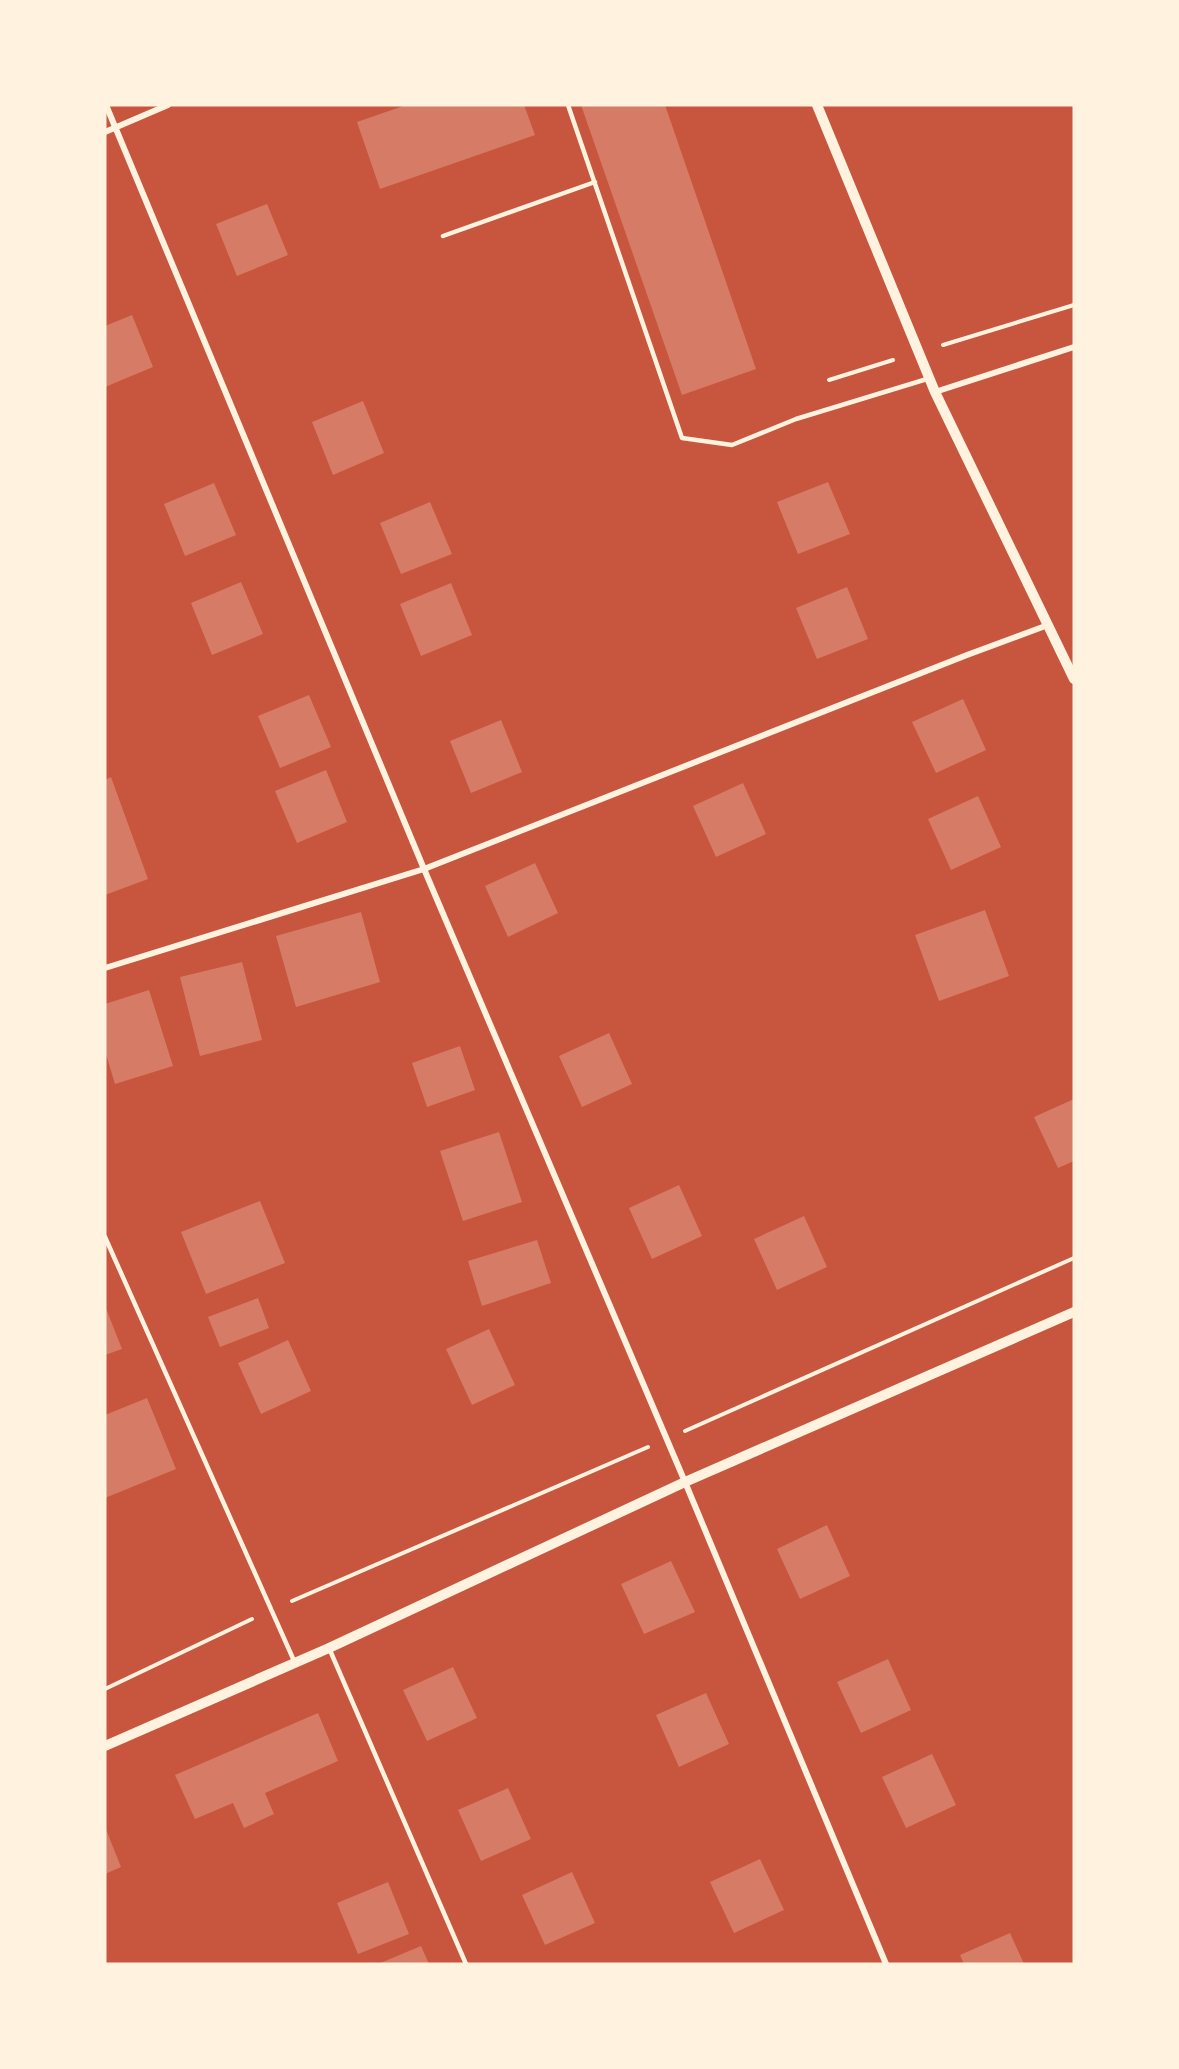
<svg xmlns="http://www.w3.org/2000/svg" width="1179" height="2069" font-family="'Noto Sans',sans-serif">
<rect width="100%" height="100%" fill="#c8553d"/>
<path fill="#d67c66" d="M406 105H524L535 135 380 189 357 122Z
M581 105H665L756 369 682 395Z
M267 204 288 255 237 276 216 224Z
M132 315 153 367 105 387V326Z
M363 401 384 453 333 475 312 422Z
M828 482 850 534 798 554 777 502Z
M214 483 236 535 185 556 164 504Z
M430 502 452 554 401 574 380 523Z
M241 582 263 634 212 655 191 603Z
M451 583 472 635 421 656 400 604Z
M847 587 868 639 817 659 796 608Z
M309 695 331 747 280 768 258 716Z
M963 699 986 750 936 773 912 722Z
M501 720 522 772 471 793 450 741Z
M326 770 347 822 297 843 275 791Z
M111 777 148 879 105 895V780Z
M743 783 766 834 716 857 693 806Z
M978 796 1001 847 951 870 928 819Z
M535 863 558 913 508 937 485 886Z
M985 910 1009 976 939 1001 915 935Z
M361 912 380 982 296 1007 276 936Z
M242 962 262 1040 200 1056 180 977Z
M149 990 173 1066 115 1084 105 1051V1004Z
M609 1033 632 1084 582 1107 559 1056Z
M460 1046 475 1090 427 1107 412 1063Z
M1074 1099V1161L1058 1168 1034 1117Z
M499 1132 522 1202 463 1221 440 1151Z
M679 1185 702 1236 652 1259 629 1208Z
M260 1201 285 1263 206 1294 181 1232Z
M804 1216 827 1267 777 1290 754 1239Z
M537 1240 551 1283 482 1306 468 1261Z
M258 1298 269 1328 220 1347 208 1317Z
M105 1306 122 1349 105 1355Z
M489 1329 515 1385 472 1405 446 1349Z
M288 1340 311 1391 261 1414 238 1363Z
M147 1398 176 1469 105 1498V1415Z
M827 1525 850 1576 800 1599 777 1549Z
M671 1561 695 1612 644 1634 621 1584Z
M888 1659 911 1710 861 1733 837 1682Z
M453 1667 477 1718 427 1741 403 1690Z
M706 1693 729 1744 679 1767 656 1715Z
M318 1713 338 1761 265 1793 274 1814 244 1828 233 1803 195 1819 175 1775Z
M932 1754 956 1805 906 1828 882 1777Z
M508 1788 531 1839 481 1861 458 1810Z
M105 1827 121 1867 105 1874Z
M760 1859 784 1910 734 1933 710 1882Z
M572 1872 595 1923 545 1945 522 1895Z
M388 1882 409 1934 358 1954 337 1903Z
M1010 1933 1024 1964H964L960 1955Z
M421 1946 429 1964H378Z"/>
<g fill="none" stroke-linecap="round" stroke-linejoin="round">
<path stroke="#fff3e0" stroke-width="4" d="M943 345 1074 305
M829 380 893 360
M685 1431 1074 1258
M292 1601 648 1447
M105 1689 252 1619"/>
<path stroke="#fff3e0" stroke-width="4.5" d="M568 105 682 438 732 445 796 419 927 379
M443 236 595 182
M105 1237 295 1663
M329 1648 466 1964"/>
<path stroke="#fff3e0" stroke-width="6" d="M106 105 424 869 685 1482 886 1964
M105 132 168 105
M935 392 1074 347
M105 968 424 869 967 655 1048 625"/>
<path stroke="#fff3e0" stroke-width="10" d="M817 105 935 392 1074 679
M105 1746 329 1648 685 1482 1074 1312"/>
</g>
<rect width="1179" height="2069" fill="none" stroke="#fff3e0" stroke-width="213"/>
</svg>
